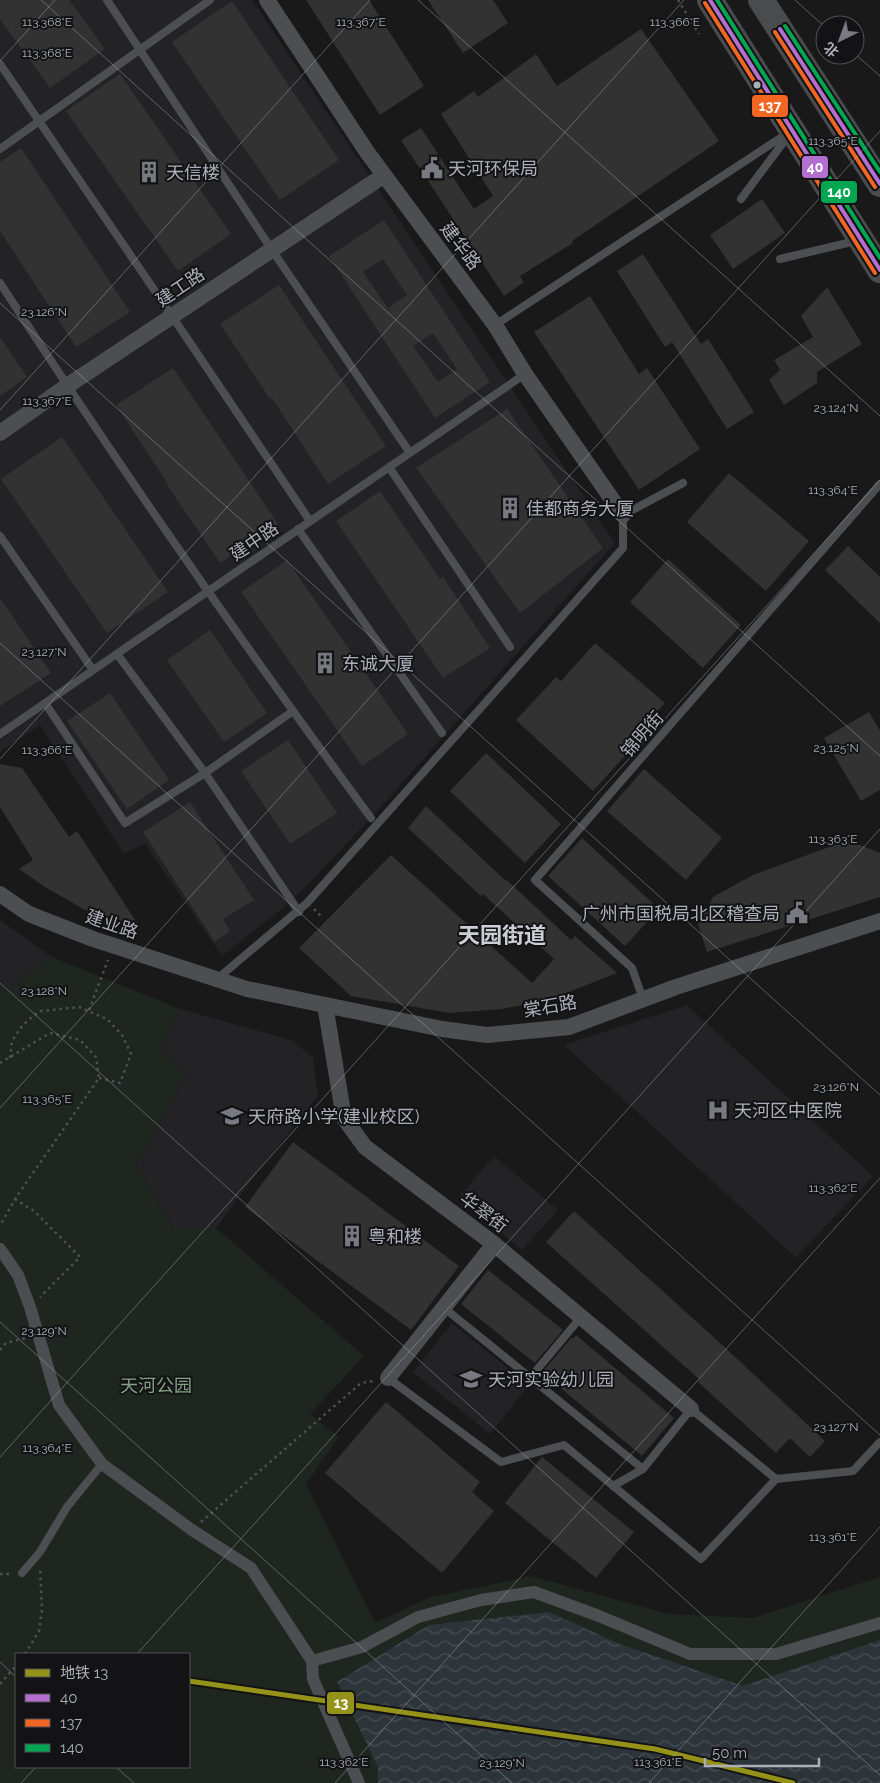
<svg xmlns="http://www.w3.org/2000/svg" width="880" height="1783" font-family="Raleway,'Noto Sans SC',sans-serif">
<defs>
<pattern id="water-waves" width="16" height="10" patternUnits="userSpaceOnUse" patternTransform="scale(1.25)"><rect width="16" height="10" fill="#2d343a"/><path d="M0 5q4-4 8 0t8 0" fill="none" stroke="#494f54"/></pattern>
</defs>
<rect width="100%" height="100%" fill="#191919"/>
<path fill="#232325" d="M0 0H252L615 543 371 818 292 901 222 956 145 844 124 854 40 725 0 752Z
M0 920 52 957 0 995Z
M687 1005 873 1176 796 1258 564 1045Z
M180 1009 291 1040 313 1057 318 1096 244 1190 216 1228H173L136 1165 187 1073 159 1050Z
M494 1156 558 1210 522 1250 458 1198Z
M452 1323 529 1385 490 1434 413 1372Z"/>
<path fill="#1f2620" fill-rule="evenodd" d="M52 957 180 1009 159 1050 187 1073 136 1165 173 1228H216L364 1356 310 1414 339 1437 306 1484 375 1623 428 1598 531 1576 669 1614 753 1618 880 1577V1783H0V995ZM16 1654H189V1767H16Z"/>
<path fill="url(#water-waves)" d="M549 1612 620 1644 743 1686 880 1640V1783H378V1767L337 1682 429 1625Z"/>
<path fill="#323233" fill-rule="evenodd" d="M0 0H69L105 49 50 88 0 19Z
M306 0H369L424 86 380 115Z
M428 0H493L508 23 463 53Z
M232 1 339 160 280 200 172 42Z
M641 29 719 141 572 241 573 243 520 276 524 282 504 296 401 140 421 128 474 209 493 196 441 114 474 91 478 97 536 54 557 86Z
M120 74 231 234 178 271 66 111Z
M21 148 130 312 76 347 0 231V162Z
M762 199 785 233 733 269 710 235Z
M384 220 490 382 435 418 329 256ZM383 259 407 295 388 308 363 272ZM433 333 457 369 438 382 413 346Z
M643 254 701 344 708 339 754 412 727 429 672 342 665 347 617 271Z
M279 285 386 446 328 484 272 398 270 399 220 324Z
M827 287 862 344 817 372V383L784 405 769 380 780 370 774 360 813 337 801 316Z
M590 296 639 374 647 368 700 449 639 490 534 332Z
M0 337 27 377 0 396Z
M173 368 278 524 220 563 167 485 168 484 116 405Z
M507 409 603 548 520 613 416 468Z
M62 437 168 592 107 633 1 479Z
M729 473 809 541 766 591 687 522Z
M380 491 440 579 443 577 490 648 443 678 336 521Z
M848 546 880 577V623L825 570Z
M668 559 741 625 703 668 630 602Z
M287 560 408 734 362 766 241 592Z
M0 598 51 673 0 706Z
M210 630 267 713 224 742 167 660Z
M595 643 665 703 628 743 633 747 593 791 516 720 556 677 561 681Z
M110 693 169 780 127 809 67 721Z
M869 712 880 731V790L861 801 824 738Z
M288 740 337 813 290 844 241 771Z
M486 753 561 824 525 863 450 791Z
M0 764 22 768 69 837 77 831 139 926 85 910 45 887 19 869 33 860 0 807Z
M644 769 722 838 686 880 607 811Z
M190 802 254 900 223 919 230 931 215 942 143 832Z
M426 806 506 881 507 880 571 940 575 936 617 973 551 999 502 1009 450 1013 351 996 299 948 391 855 532 983 554 959 483 894 481 896 408 828Z
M582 838 659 909 625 946 548 876Z
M848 840 880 853V897L707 952 698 924 713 897 753 875Z
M293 1142 459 1266 411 1330 245 1207Z
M574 1211 718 1341 825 1441 810 1457 790 1438 776 1453 698 1382 700 1380 546 1242Z
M488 1270 563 1330 535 1363 461 1304Z
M576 1335 674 1418 642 1456 544 1374 546 1371 544 1370 572 1337 573 1339Z
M386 1402 480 1482 472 1492 494 1511 442 1573 325 1473Z
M542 1457 634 1532 596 1578 505 1503Z"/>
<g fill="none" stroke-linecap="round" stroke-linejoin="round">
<path stroke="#4f5053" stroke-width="2.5" stroke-dasharray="2.5 4" stroke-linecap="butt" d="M678 0 699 34
M314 909 321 916
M89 1010 108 960
M10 1058 12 1041 22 1026 33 1016 41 1011 79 1007 107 1019 122 1035 131 1054 120 1083 99 1078
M0 1063 50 1033 80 1040 96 1057 99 1078 15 1199 0 1226
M15 1199 34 1211 80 1257 40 1297
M0 1350 6 1343 26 1338
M201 1522 361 1383 374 1381
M0 1574H11
M25 1654 39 1631 42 1610 40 1568
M0 1684 16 1666"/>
<path stroke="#4d4e51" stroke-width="8" d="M107 0 272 250 410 453
M0 64 172 316 310 521
M0 149 210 0
M741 199 788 136
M780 259 856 241
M0 283C118 465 242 643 371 818
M495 325 788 133
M389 467 510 647
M298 529 442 733
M0 536 93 670
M117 654 205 773 299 912
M45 703 125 823 205 773 293 711
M0 734 525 374
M217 979 307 903 623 548V515L683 483
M643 999 632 968 535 880 880 484
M443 1307 643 1469
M388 1378 501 1462 564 1445 701 1559 776 1479 853 1471 880 1442
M530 1378 581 1317
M613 1486 643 1469 691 1409 776 1479
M22 1573 40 1552 67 1507 102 1464"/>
<path stroke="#4d4e51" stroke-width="12" d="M0 1249 18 1275 30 1307 59 1405 102 1464 192 1530 251 1568 312 1661 313 1679 359 1783
M312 1661 362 1647 418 1617 481 1600 534 1592 599 1616 690 1654H776L880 1623"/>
<path stroke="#4d4e51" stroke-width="16" d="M267 0 367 152 495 325 525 374 623 515
M0 433 67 386 383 176
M0 894 29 914 93 939 247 989 442 1029 487 1035 569 1027 676 987 880 921
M325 1005 344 1118 365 1147 494 1244 691 1409
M388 1378 494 1244"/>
<path stroke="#4a4b4d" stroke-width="26" d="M710 0 880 270
M761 0 880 184"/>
<g stroke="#131315" stroke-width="8">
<path id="bus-1" d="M710 0 880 270
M780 29 880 184"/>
</g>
<g stroke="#131315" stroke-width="8">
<path id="bus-2" d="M705 3 875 273
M775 32 875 187"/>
</g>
<g stroke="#131315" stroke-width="8">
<path id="bus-3" d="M717 0 880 258
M785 26 880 172"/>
</g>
<use href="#bus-1" stroke="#b36fd0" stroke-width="4"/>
<use href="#bus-2" stroke="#f26522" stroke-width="4"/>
<use href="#bus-3" stroke="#00a651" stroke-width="4"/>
<g stroke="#131315" stroke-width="9">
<path id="metro-1" d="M189 1681 655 1749 793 1783"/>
</g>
<use href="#metro-1" stroke="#949218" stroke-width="5"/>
</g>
<path fill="none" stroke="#abafb9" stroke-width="1" stroke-opacity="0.45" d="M41 0 880 756M418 0 880 416M795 0 825 27M855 54 880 76M0 61 55 0M0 303 880 1095M0 410 370 0M0 643 880 1435M0 759 684 0M0 983 880 1775M0 1108 880 131M0 1322 512 1783M0 1457 880 480M137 1654 880 829M0 1662 16 1677M116 1767 134 1783M21 1783 36 1767M335 1783 880 1178M649 1783 880 1527"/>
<defs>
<g id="civic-bare" transform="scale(1.725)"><path d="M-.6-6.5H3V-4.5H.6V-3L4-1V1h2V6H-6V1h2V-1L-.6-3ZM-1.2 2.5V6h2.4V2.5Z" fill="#787a81" stroke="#131315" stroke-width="2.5" paint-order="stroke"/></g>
<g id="building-bare" transform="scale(1.725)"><path d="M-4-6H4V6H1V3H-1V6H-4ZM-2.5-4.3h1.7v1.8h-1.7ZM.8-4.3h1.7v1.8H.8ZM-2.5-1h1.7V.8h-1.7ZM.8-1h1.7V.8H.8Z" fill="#787a81" stroke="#131315" stroke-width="2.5" paint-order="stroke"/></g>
<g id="hospital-bare" transform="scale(1.725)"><path d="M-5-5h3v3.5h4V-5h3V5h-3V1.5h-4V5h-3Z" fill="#787a81" stroke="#131315" stroke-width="2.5" paint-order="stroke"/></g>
<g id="school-bare" transform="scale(1.725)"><path d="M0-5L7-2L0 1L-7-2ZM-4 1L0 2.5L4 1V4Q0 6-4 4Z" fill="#787a81" stroke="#131315" stroke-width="2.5" paint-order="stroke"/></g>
</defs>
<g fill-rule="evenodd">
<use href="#civic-bare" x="432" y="168"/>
<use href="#building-bare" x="149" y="172"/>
<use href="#building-bare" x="510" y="508"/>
<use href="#building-bare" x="325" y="663"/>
<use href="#civic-bare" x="797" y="913"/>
<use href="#hospital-bare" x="718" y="1110"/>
<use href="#school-bare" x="232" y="1116"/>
<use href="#building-bare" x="352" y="1236"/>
<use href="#school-bare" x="471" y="1379"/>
</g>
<circle fill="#abafb9" stroke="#131315" stroke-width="2" cx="757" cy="85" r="4.5"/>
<g text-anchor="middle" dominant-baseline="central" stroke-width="4" stroke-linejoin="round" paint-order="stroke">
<g font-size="18" fill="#abafb9" stroke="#131315" text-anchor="start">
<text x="448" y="168">天河环保局</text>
<text x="166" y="172">天信楼</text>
<text x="526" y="508">佳都商务大厦</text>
<text x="342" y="663">东诚大厦</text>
<text x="780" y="913" text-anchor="end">广州市国税局北区稽查局</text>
<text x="734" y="1110">天河区中医院</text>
<text x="248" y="1116">天府路小学(建业校区)</text>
<text x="368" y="1236">粤和楼</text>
<text x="488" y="1379">天河实验幼儿园</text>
</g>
<g font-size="18" fill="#abafb9" stroke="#131315">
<text transform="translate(461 246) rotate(53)">建华路</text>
<text transform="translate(180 287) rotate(-34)">建工路</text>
<text transform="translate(254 541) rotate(-34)">建中路</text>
<text transform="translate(642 734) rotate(-49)">锦明街</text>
<text transform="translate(112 924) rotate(19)">建业路</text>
<text transform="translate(550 1006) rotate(-10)">棠石路</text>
<text transform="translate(484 1212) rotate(37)">华翠街</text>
</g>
<g font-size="18" fill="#83a285" stroke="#131315">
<text x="156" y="1385">天河公园</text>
</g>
<g font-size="22" font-weight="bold" fill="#ccced5" stroke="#131315">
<text x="502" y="935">天园街道</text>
</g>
</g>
<g font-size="12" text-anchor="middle" fill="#abafb9" stroke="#131315" stroke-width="4" stroke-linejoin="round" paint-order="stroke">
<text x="47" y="26">113.368°E</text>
<text x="675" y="26">113.366°E</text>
<text x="361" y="26">113.367°E</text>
<text x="47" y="57">113.368°E</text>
<text x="833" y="145">113.365°E</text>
<text x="44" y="316">23.126°N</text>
<text x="47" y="405">113.367°E</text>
<text x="836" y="412">23.124°N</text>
<text x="833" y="494">113.364°E</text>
<text x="44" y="656">23.127°N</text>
<text x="836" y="752">23.125°N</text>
<text x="47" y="754">113.366°E</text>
<text x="833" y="843">113.363°E</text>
<text x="44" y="995">23.128°N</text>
<text x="836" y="1091">23.126°N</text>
<text x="47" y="1103">113.365°E</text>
<text x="833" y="1192">113.362°E</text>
<text x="44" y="1335">23.129°N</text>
<text x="836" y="1431">23.127°N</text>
<text x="47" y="1452">113.364°E</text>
<text x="833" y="1541">113.361°E</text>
<text x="344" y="1766">113.362°E</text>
<text x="658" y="1766">113.361°E</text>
<text x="502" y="1767">23.129°N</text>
</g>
<g stroke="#131315" stroke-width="2">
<rect x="751" y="94" width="38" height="24" rx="5" fill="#f26522"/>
<rect x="801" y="155" width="28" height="24" rx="5" fill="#b36fd0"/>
<rect x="820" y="180" width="38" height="24" rx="5" fill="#00a651"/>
<rect x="326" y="1691" width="29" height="24" rx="5" fill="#949218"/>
</g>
<g font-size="14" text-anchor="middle" font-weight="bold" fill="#fff">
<text x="770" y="111">137</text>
<text x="815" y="172">40</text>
<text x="839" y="197">140</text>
<text x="341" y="1708">13</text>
</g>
<rect x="15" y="1653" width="175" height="115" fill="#131315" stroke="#505157"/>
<rect x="25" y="1669" width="25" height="8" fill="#949218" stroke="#505157"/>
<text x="60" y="1678" font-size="15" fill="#abafb9">地铁 13</text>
<rect x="25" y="1694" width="25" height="8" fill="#b36fd0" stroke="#505157"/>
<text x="60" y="1703" font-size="15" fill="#abafb9">40</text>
<rect x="25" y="1719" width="25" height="8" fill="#f26522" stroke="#505157"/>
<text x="60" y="1728" font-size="15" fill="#abafb9">137</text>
<rect x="25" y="1744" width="25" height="8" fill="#00a651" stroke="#505157"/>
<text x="60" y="1753" font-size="15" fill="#abafb9">140</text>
<g transform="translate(840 40) rotate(222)"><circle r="24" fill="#131315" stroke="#505157"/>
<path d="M0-4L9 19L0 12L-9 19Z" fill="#787a81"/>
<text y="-8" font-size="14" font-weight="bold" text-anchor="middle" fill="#abafb9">北</text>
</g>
<path d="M705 1758v8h114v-8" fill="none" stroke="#abafb9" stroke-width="2.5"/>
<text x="712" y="1758" font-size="15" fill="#abafb9" stroke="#131315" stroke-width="4" paint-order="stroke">50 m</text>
</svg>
